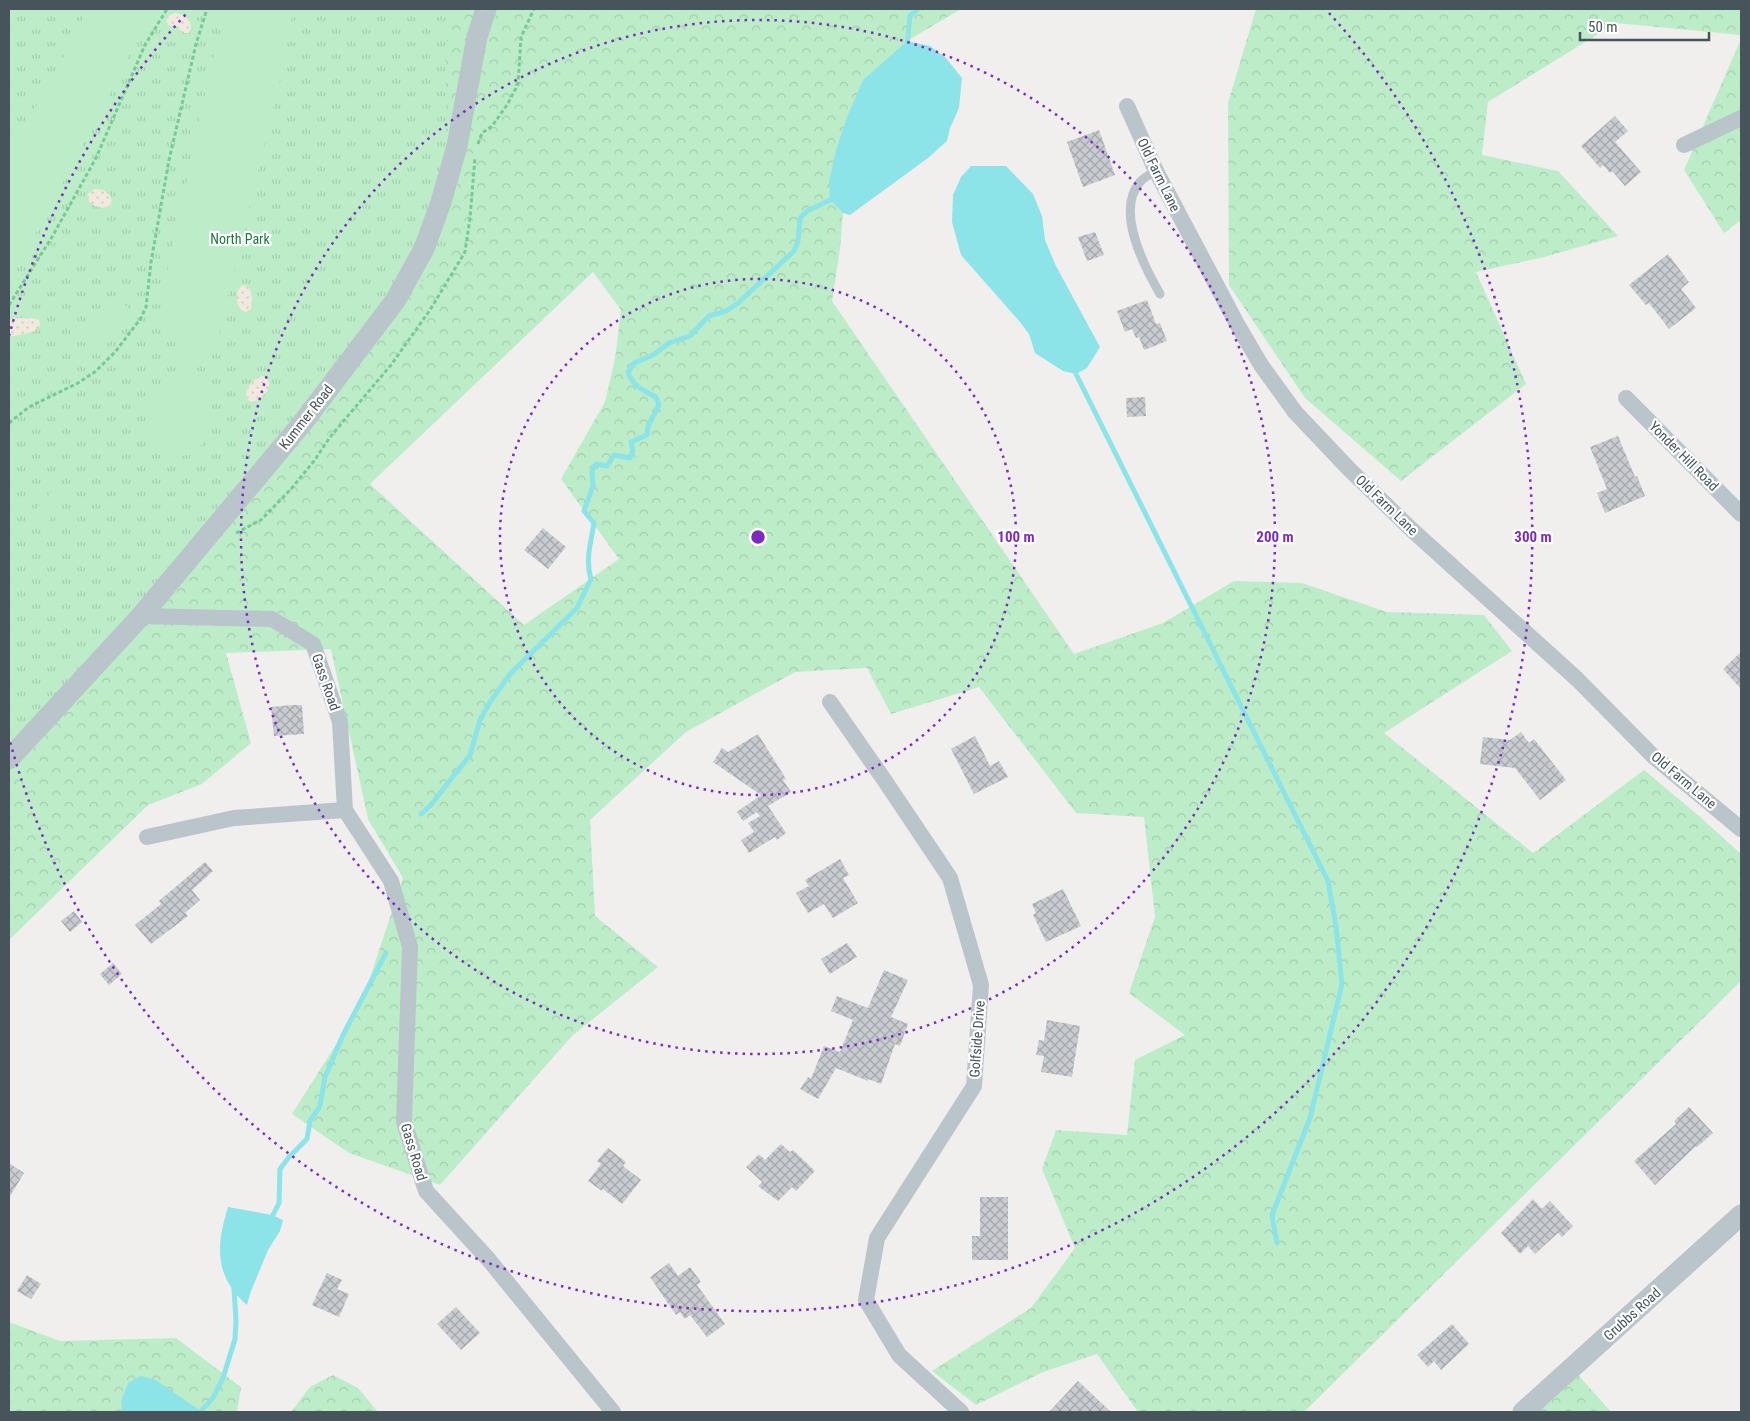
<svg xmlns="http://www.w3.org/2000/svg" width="1750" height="1421" font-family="'Roboto Condensed',sans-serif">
<defs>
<pattern id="grass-tufts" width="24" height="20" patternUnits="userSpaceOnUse" patternTransform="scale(1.25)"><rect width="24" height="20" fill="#bdedc8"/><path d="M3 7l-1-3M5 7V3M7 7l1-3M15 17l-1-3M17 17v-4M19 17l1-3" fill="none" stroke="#a4cdae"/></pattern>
<pattern id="forest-crowns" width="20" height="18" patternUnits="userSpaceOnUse" patternTransform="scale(1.25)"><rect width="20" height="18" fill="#bdedc8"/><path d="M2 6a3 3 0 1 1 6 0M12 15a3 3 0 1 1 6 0" fill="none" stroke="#a4cdae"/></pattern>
<pattern id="sand-dots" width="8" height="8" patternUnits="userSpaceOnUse" patternTransform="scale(1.25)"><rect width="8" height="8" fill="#f1e9df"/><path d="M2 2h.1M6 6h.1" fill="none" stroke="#d0cac2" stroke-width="1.8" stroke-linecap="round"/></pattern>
<pattern id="building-cross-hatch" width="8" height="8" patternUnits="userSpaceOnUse" patternTransform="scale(1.25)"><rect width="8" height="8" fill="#c8ccd1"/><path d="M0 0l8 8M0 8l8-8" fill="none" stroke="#a4a8ad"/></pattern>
</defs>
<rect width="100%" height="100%" fill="#f1eeee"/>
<path fill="url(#grass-tufts)" d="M9 9H828L340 459V669L330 648 180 604 9 895Z"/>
<path fill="url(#forest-crowns)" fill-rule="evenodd" d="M454 9H961L907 41 830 200 843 213 840 249 832 301 1074 654 1163 623 1234 581 1302 583 1387 612 1484 615 1512 651 1384 733 1533 853 1644 770 1699 816 1741 854V981L1304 1412H1138L1097 1354 1043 1372 976 1405 932 1371 1031 1308 1075 1248 1042 1169 1056 1130 1127 1135 1135 1060 1185 1035 1129 993 1155 917 1144 817 1076 813 979 687 891 714 867 668 795 672 686 732 590 820 595 916 658 967 573 1035 440 1185 349 1153 292 1114 361 1005 403 878 368 819 331 649 226 653 251 743 202 784 148 805 9 940V778L192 556 449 250 445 51ZM593 272 621 310 615 359 605 402 561 479 619 559 524 625 370 484Z
M1256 9H1741V35L1616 23 1488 102 1482 155 1558 171 1618 236 1544 257 1476 272 1526 384 1401 481 1305 398 1229 285 1228 103Z
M1741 39V220L1724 233 1684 170Z
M9 1322 60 1341 176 1338 241 1387 237 1412H9Z
M1572 1368 1611 1412H1523Z
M333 1375 358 1388 378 1412H291L310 1387Z"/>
<path fill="url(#sand-dots)" d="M175 13C185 14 195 23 189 33H184L177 27 168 25 166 19 168 16Z
M94 189 103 190 110 195 112 203C105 211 96 207 89 202L88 194Z
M243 285 250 289 252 298 251 309 246 312 241 310C235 303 235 290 243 285Z
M15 318H32L39 320 40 325 33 332 9 337V320Z
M263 376C278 383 263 400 251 402L246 398C245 387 253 379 263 376Z"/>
<path fill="#bdedc8" d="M87 9H150L121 73 9 283V155L70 45Z
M226 9H293L284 64 217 342C212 353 198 361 196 369 193 381 202 386 207 396 213 407 214 424 208 436 196 459 163 467 151 440 146 431 147 420 149 410 150 403 152 395 157 389 166 378 181 374 182 358 182 342 168 327 163 312 162 307 162 302 162 297L211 66Z
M115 296 130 309 131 312 103 349H99L84 336 83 331 108 300Z
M53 490 64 495 65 501 46 524 42 525 34 519V512Z"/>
<path fill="#8ce4e9" d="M907 41 930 46 946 58 962 78 959 108 950 128 947 141 928 158 850 215 843 213 830 200 829 182 836 150 847 117 863 80Z
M971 166H1006L1033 194 1042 216 1045 240 1056 266 1100 347 1087 368 1076 374 1063 371 1035 353 1029 334 1020 322 961 255 952 222 953 195 961 177Z
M228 1207 272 1215 283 1220 280 1231 268 1250 251 1291 247 1305C214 1276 216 1246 228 1207Z
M141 1376 156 1380 202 1412H122L121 1401 128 1383Z"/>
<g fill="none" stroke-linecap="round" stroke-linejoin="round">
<path stroke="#8ce4e9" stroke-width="5" d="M907 47 910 16 918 9
M1076 374 1328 881 1336 926 1342 984 1310 1118 1272 1215 1277 1243
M421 814 430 806 470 755 480 720 490 702 511 673 577 608 591 579C585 560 591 542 594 523L584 511 593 486 592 471 596 464 607 466 614 455 630 458 633 450 631 442 647 435 648 426 659 405 656 397C643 390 633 387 628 372L634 363 653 355 669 343 690 336 709 316 726 311 738 303 794 251 798 241 800 218 807 211 830 200 833 196
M270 1221 279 1203 280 1169 289 1157 307 1139 310 1121 320 1106 325 1077 343 1035 386 953
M200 1412 213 1398 223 1378 235 1339 236 1321 234 1288"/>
</g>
<path fill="url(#building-cross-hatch)" d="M1615 116 1628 131 1615 142 1641 172 1625 186 1612 171 1610 173 1603 165 1600 168 1581 146Z
M1099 130 1115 175 1083 187 1067 142Z
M1095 232 1104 255 1087 261 1078 237Z
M1668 254 1689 282 1681 289 1696 308 1669 329 1649 303 1646 305 1629 285Z
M1147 300 1156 324 1160 323 1167 341 1144 350 1139 337 1136 338 1132 329 1125 332 1117 311Z
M1145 397 1146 416 1127 417 1126 398Z
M1618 436 1635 477 1637 476 1645 496 1605 513 1597 493 1607 489 1590 447Z
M543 528 566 547 548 569 524 550Z
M1741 652V689L1723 669Z
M292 705H302L304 734 274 736 271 707Z
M1521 732 1529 743 1534 739 1566 780 1540 800 1515 768 1480 764 1483 737 1510 740Z
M758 734 786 779 783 780 791 792 768 806 786 833 777 840 775 837 749 853 741 840 754 832 748 823 760 816 757 812 743 821 737 812 761 795 713 762 722 748 728 752Z
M975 736 990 766 999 761 1008 777 974 794 951 749Z
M840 859 849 875 843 878 858 903 833 918 824 904 808 913 796 893 809 886 805 880Z
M205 862 213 871 192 890 200 900 185 913 188 916 151 944 135 925 161 904 159 901Z
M1063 889 1081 926 1046 942 1033 915 1036 913 1032 904Z
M74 911 82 922 70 932 61 921Z
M847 943 857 957 830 974 821 959Z
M113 963 122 974 109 985 100 974Z
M884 970 908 980 891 1017 908 1024 900 1046 895 1044 881 1084 868 1079V1081L836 1068 818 1099 800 1089 808 1077 811 1079 824 1046 840 1052 853 1020 831 1011 837 996 868 1008Z
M1047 1020 1080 1026 1072 1077 1041 1072 1044 1056 1036 1055 1039 1040 1044 1041Z
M1689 1107 1713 1133 1697 1147 1696 1146 1655 1185 1634 1161 1676 1124 1674 1121Z
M781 1144 790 1152 793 1150 815 1171 796 1191 792 1187 778 1201 758 1186 762 1182 746 1167 759 1154 765 1160Z
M608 1148 626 1162 623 1166 641 1180 622 1204 603 1189 602 1191 588 1181 601 1164 597 1161Z
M9 1163 24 1173 9 1198Z
M980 1197H1008V1260H972V1236H980Z
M1533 1199 1542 1209 1550 1201 1573 1226 1562 1237 1558 1233 1535 1254 1528 1246 1520 1254 1501 1233Z
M669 1263 678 1276 690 1267 701 1282 697 1285 725 1324 707 1337 690 1315 685 1319 680 1312 676 1315 650 1277Z
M327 1273 342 1280 337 1289 349 1294 339 1317 312 1305Z
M27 1275 41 1284 31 1299 17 1291Z
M456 1307 480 1333 461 1350 437 1324Z
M1452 1324 1469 1344 1441 1370 1434 1361 1428 1367 1417 1355Z
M1078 1381 1111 1412H1049Z"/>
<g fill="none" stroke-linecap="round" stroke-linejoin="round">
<path stroke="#77ca94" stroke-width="3" stroke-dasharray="4 2.5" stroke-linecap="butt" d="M478 144 482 133 492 126 507 105 518 84 521 37 534 9
M9 305 52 237 96 158 145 45 167 9
M9 423 29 407 78 383 96 371 116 351 141 318 146 307 151 262 169 160 196 44 207 9
M236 533 261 520 291 489 314 461 330 437 391 365 430 310 465 252 470 218 475 158"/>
<path stroke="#bac5cb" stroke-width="9" d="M1156 171C1151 174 1144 177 1140 182 1115 211 1144 266 1160 294"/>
<path stroke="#bac5cb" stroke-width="16" d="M1127 106 1156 171 1237 324 1261 365 1295 412 1349 469 1411 529 1577 679 1653 756 1741 829
M1684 145 1741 118
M1626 398 1741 514
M141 616 272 619 313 644 340 722 345 810 234 818 147 837
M830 702 885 781 950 878 981 985 974 1086 877 1238 866 1300 899 1355 961 1412
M345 810 391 881 410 947 404 1122 426 1191 489 1260 613 1412"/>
<path stroke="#bac5cb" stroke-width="21" d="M9 759 141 616 304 421 395 301 424 249 441 202 457 146 477 37 486 9
M1523 1412 1741 1215"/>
</g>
<g fill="none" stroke="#7b2cbf" stroke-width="2.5" stroke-dasharray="2.5 5">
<circle cx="758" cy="537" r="258"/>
<circle cx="758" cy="537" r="517"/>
<path d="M9 336A775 775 0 0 1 187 13M1329 13A775 775 0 1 1 9 738"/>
</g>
<g text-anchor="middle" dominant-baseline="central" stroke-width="4.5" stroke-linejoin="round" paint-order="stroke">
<g font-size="14" fill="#47545b" stroke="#fff">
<text transform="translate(1159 175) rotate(64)">Old Farm Lane</text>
<text transform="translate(306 417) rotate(-52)">Kummer Road</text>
<text transform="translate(1684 456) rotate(45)">Yonder Hill Road</text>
<text transform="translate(1387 505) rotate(44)">Old Farm Lane</text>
<text transform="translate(326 682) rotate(71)">Gass Road</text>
<text transform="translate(1684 780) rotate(40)">Old Farm Lane</text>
<text transform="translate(977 1039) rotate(-86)">Golfside Drive</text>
<text transform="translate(414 1152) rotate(73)">Gass Road</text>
<text transform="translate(1632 1314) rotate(-42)">Grubbs Road</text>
</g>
<g font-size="14" fill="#1a7a3b" stroke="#fff">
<text x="240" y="239">North Park</text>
</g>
</g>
<circle cx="758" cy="537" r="8" fill="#7b2cbf" stroke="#fff" stroke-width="2.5"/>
<g font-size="15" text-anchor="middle" font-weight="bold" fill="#7b2cbf" stroke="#fff" stroke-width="4.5" stroke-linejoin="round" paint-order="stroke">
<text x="1016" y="542">100 m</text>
<text x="1275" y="542">200 m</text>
<text x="1533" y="542">300 m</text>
</g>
<rect width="1750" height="1421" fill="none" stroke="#47545b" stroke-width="20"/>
<path d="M1580 32v8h129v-8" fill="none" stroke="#47545b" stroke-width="2.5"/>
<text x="1588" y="32" font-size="15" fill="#47545b" stroke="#ffffff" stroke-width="4" paint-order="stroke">50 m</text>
</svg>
